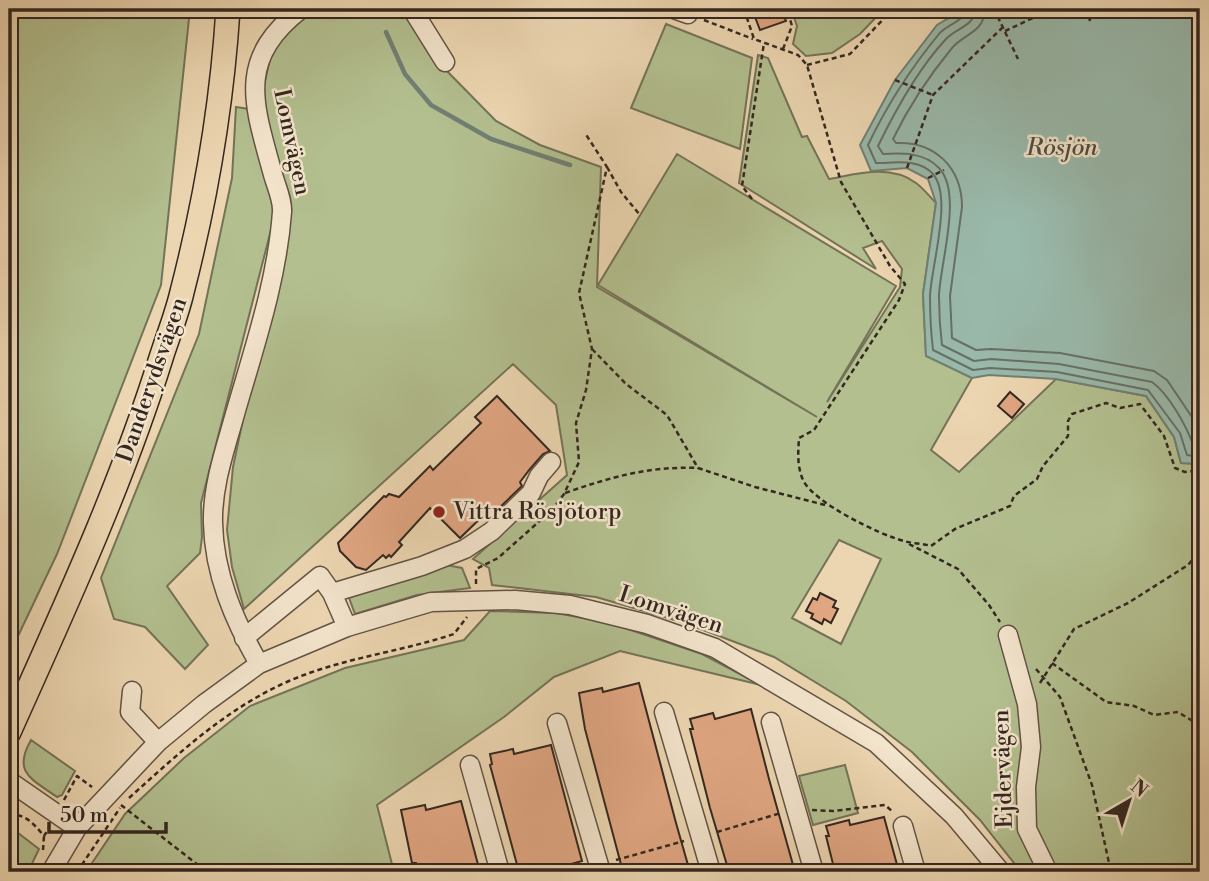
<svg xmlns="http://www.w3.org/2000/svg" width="1209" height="881" font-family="'Libre Bodoni',serif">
<rect width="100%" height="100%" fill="#ecd6b1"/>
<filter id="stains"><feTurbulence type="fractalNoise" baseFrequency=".00286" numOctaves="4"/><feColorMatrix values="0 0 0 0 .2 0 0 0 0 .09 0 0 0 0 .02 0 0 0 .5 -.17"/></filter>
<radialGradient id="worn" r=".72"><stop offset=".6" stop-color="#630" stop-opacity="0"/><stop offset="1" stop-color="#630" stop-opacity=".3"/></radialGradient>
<path fill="#b3bf8f" stroke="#747358" stroke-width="2" fill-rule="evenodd" d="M9 9H190L161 285 57 554 9 655Z
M319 9H400L405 12 441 65 496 121 540 145 601 167 597 287 817 417 598 285 677 154 896 286 827 402 900 287 902 269 882 241 863 248 876 269 739 183 758 55 768 58 802 137 807 136 829 179C857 174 890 164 916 183 923 188 929 196 936 203L923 294 926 355 972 378 931 450 959 472 1056 379 1146 396 1174 437 1181 463 1200 464V872H1021L980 820 912 752 846 701 774 657 685 623 596 597 492 585 489 568 473 559 567 475 556 405 513 364 244 609 232 567 227 530 233 467 288 206 261 119 262 94 270 59 290 23ZM839 540 881 559 841 644 792 618Z
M791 9H884L860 34 832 53 806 56 793 44 797 26Z
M666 24 752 58 740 149 631 108Z
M236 107 249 109 274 190 273 222 201 503 202 537 200 553 167 586 208 645 185 669 145 627 114 619 101 578 199 334 232 178Z
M446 565 462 568 470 588 417 595 355 614 348 595 392 584Z
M490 611 556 613 610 623 702 654 761 685 620 651 554 677 504 717 377 805 394 872H86L125 814 184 758 250 706 345 668 464 640Z
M31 740 75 771 62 795 57 797C32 779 12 773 31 740Z
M845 765 858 813 813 825 799 776Z
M9 826 39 849 28 872H9Z"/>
<path fill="#99b9ab" stroke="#717f73" stroke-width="2" d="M964 9H1200V464L1181 463 1174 437 1146 396 1056 379 989 375 972 378 926 356 923 294 936 203 928 179 907 168 871 171 860 145 895 80 937 25Z"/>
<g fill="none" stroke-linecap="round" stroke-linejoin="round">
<path stroke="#667066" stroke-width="2" d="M966 9C964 22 947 24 939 34 911 68 887 105 868 145L876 163C895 163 919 158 933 174 953 197 931 267 930 296 930 314 931 333 933 350L973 370 990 368 1057 372 1148 390 1180 433 1187 455 1200 457
M975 9C974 27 957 27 946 39 918 69 896 109 878 146L883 154C902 153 924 152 939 168 963 193 940 263 939 296 939 312 940 329 942 345L974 361 991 359 1059 364 1152 382C1169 394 1187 427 1194 447L1200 449
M985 9C984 33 965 33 952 48 929 76 909 106 893 139L896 143C935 141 962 168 962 207L950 296 952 338 976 350 991 349 1060 353 1154 371 1167 380 1196 423 1200 433"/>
<path stroke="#717f73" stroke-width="4.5" d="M386 32 405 74 431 105 491 139 570 165"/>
</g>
<path fill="#e0a682" stroke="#342720" stroke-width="2" d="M752 9H781L786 21 760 30Z
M1010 392 1024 404 1012 418 998 406Z
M497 396 550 451 543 454 530 469 520 482 522 486 495 512 491 508 460 538 430 508 399 542 402 545 391 557 389 555 386 558 383 555 366 570 356 567 340 551 338 543 384 496 386 497 389 494 399 497 430 466 433 470 481 423 475 417Z
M820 593 836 601 833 607 838 609 831 623 824 619 822 624 811 618 813 614 806 611 813 598 817 600Z
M639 683 676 823 690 872H623L585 729 579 693 602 688 603 692Z
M751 709 769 779 795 872H729L710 808 690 729H693L690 719 713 713 715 719Z
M551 745 582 861 543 872H519L490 765 492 764 490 754 513 749 514 754Z
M461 801 480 872H419L416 863H412L401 810 425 805 426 810Z
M884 817 899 872H835L826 836H829L826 826 849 820 850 825Z"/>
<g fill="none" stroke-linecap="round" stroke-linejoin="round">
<g stroke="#625344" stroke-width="21">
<path id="minor" d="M412 9 445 62
M674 9 688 14
M332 593 422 566 465 549 492 531 531 493 539 476 551 462
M1008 635 1027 704 1031 747 1026 787 1027 829 1048 872
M244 638 320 576 332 593 347 627
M259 664C234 620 214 574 213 523 212 486 225 450 235 414 254 348 277 281 282 212 283 199 275 184 272 171 253 102 237 59 301 9
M132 691 130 712 158 742
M664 712 711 872
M771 722 814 872
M557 723 601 872
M470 765 500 872
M9 781 77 828
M903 826 916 872
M51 872 77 828 158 742 204 704 259 664 347 627 431 602 515 600 570 605 647 624 715 648 876 743 954 816 1001 872"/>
</g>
<g stroke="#342720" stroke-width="26">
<path id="major" d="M9 732C64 609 121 486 161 358 168 336 177 314 182 292 206 199 222 104 228 9"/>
</g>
<path stroke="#342720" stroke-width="2.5" stroke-dasharray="5 3.5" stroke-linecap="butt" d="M744 9 754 39 798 55 807 65 841 182 890 266 905 284 899 300 814 430 799 438C798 453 797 466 803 480 814 503 880 535 904 541 913 544 922 543 931 546L955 529 1010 506 1014 496 1037 479 1043 466 1068 436V421L1072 414 1106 403 1120 408 1140 404 1164 436 1175 468 1185 472 1200 470
M994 9 1018 59
M1084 9 1092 24
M704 20 753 39
M1005 31 1052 9
M783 49 792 26 787 9
M807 65 850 54 893 9
M895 80 933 95
M607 167 621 192 640 215
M907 168 933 95 1003 27
M928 178 944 170
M752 199 742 186 764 43
M592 349 626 384 667 415 698 468 755 487 825 505
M565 493C611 477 649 466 698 468
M909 544 958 569 989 605 1000 622
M476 584V569L498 558 551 511 564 494 579 462 576 423 586 390 592 349 579 293 607 167 585 133
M1052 663 1106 702 1134 706 1154 715 1178 712 1191 720 1200 731
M1036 669 1060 697 1092 785 1111 872
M1040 683 1074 629 1128 603 1188 565 1200 551
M129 798C179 753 227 708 289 681 342 658 400 652 454 634L467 617
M64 800 77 776 92 787
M121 805 207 872
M812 810 833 811 885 805 893 812
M9 815C25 813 34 824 44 836L49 828
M717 832 781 813
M43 850 44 836
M616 860 684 841
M31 872 35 864
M77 872 120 808
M568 872 582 869"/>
<use href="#minor" stroke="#f3e4cc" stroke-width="18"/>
<use href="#major" stroke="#ecd6b1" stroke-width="23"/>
</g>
<circle fill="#8f2418" stroke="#f3e4cc" stroke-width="2.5" cx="439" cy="512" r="7"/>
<g text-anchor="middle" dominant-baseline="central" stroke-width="5" stroke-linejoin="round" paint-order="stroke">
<g font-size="23" fill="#342720" stroke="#f3e4cc">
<text transform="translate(292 142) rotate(78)">Lomvägen</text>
<text transform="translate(152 380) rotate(-71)">Danderydsvägen</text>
<text transform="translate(671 610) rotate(18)">Lomvägen</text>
<text transform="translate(1003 769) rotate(-92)">Ejdervägen</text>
</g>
<g font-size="23" fill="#342720" stroke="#f3e4cc" text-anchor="start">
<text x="453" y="512">Vittra Rösjötorp</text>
</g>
<g font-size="24" font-style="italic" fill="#4d4c43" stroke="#f3e4cc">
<text x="1062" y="148">Rösjön</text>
</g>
</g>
<rect width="1209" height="881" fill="none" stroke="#ecd6b1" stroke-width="35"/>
<rect x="10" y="10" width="1188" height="860" fill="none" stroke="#342720" stroke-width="3.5"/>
<rect x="18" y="18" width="1174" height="846" fill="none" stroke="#342720" stroke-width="2"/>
<g transform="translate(1129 801) rotate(39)" stroke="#f3e4cc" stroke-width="5" paint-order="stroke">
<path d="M0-5L12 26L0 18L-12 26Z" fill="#342720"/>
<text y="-10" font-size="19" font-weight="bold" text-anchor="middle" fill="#342720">N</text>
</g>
<path d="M49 822v10h117v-10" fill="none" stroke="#342720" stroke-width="3.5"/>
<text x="60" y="822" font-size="21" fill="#342720" stroke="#f3e4cc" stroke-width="5" paint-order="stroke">50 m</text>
<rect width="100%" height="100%" filter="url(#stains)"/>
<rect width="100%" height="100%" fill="url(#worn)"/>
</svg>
